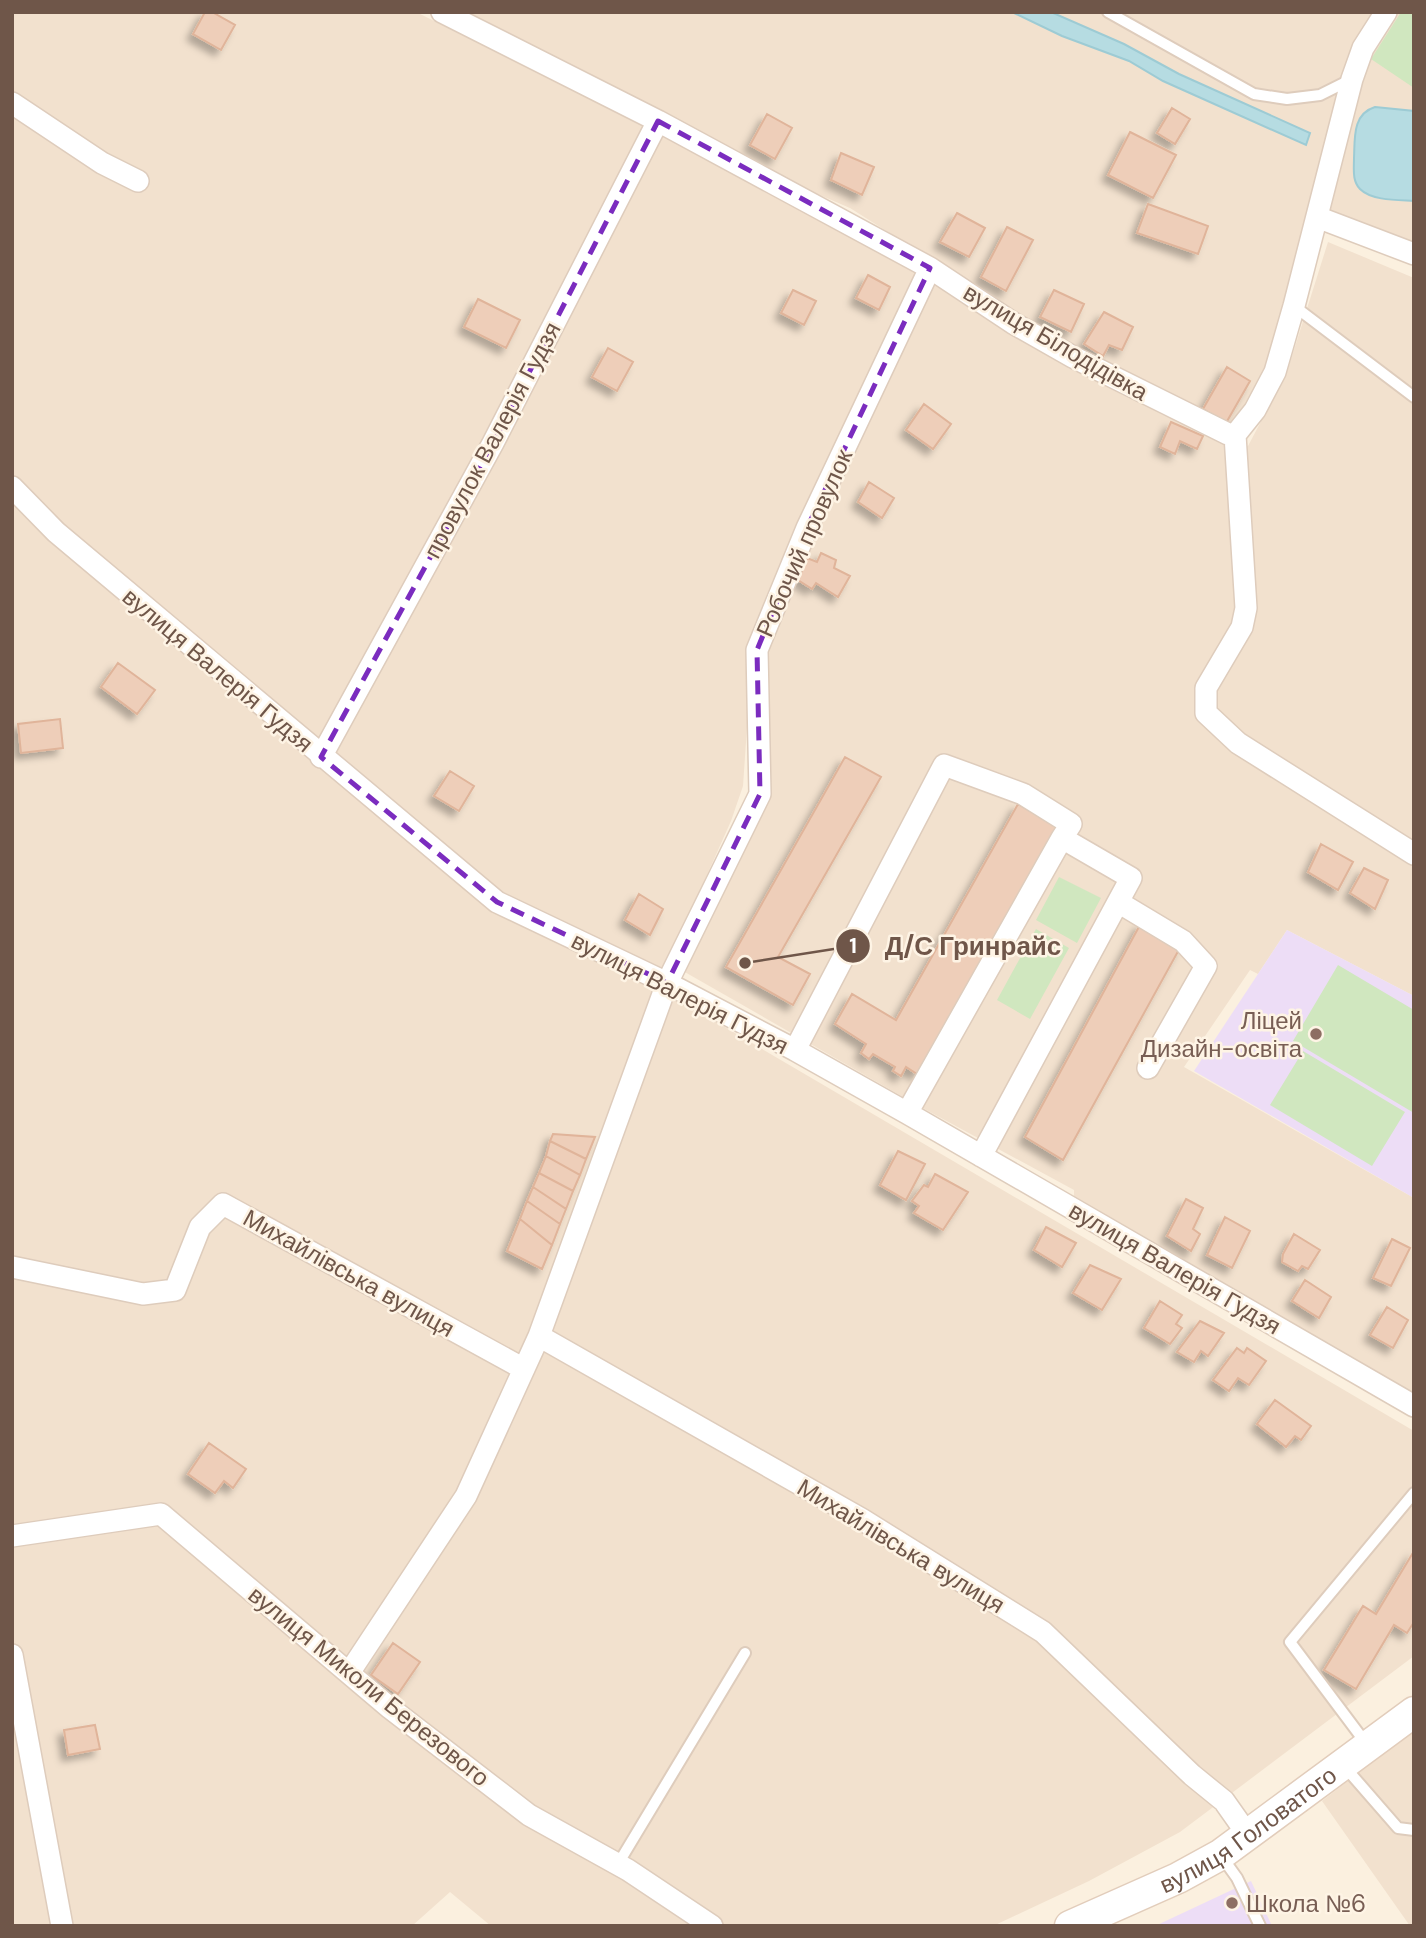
<svg xmlns="http://www.w3.org/2000/svg" width="1426" height="1938" font-family="'DM Sans',sans-serif">
<defs>
<filter id="shadow"><feDropShadow dx="-6" dy="6" stdDeviation="3.5" flood-color="#0004"/></filter>
</defs>
<rect width="100%" height="100%" fill="#fbf0df"/>
<path fill="#f2e1ce" d="M12 12H416L640 123 911 265 1015 335 1163 415 1227 441 1248 446 1287 372 1328 242 1414 278V996L1287 930 1258 974 1250 970 1184 1067 1414 1198V1398L1074 1202V1190L919 1106 683 971 767 796 753 640 743 786 731 821 669 960 653 985 1414 1431V1656L1180 1832 1089 1881 993 1926H491L450 1892 412 1926H12Z
M460 12H1414V251L1314 213 1272 371 1235 432 1152 389 1024 318 850 208 773 175Z
M1414 1730V1926H1410L1322 1801Z"/>
<path fill="#edddf6" d="M1287 930 1414 996V1198L1194 1071Z
M1251 1881 1272 1926H1155Z"/>
<path fill="#d0e7bf" d="M1401 12H1414V88L1371 59Z
M1059 877 1101 898 1077 943 1036 920Z
M1036 929 1069 948 1030 1019 997 1000Z
M1338 965 1414 1010V1113L1293 1041Z
M1303 1051 1405 1112 1372 1166 1270 1105Z"/>
<path fill="#b6dce2" stroke="#9dcbd4" stroke-width="2" d="M1012 12H1051L1124 44 1179 74 1310 133 1306 145 1163 81 1129 61 1062 36Z
M1375 107 1414 111V201C1399 200 1372 201 1360 189 1352 181 1354 169 1354 158 1355 139 1352 114 1375 107Z"/>
<path fill="#eeceb9" stroke="#e0b49a" stroke-width="2" filter="url(#shadow)" d="M205 12H212L235 25 221 50 193 34Z
M1172 108 1190 119 1175 144 1157 133Z
M767 114 792 128 775 159 750 145Z
M1130 132 1176 155 1153 198 1108 175Z
M841 153 874 167 862 195 831 180Z
M1148 204 1208 226 1198 254 1137 233Z
M957 213 985 228 969 257 940 242Z
M1007 227 1033 240 1006 291 981 277Z
M868 275 890 287 879 310 856 298Z
M793 290 816 301 804 325 781 313Z
M1054 290 1084 304 1071 332 1040 317Z
M478 299 520 320 506 348 464 327Z
M1104 312 1133 327 1122 350 1109 345 1103 356 1084 344Z
M608 348 633 362 617 391 592 377Z
M1227 367 1250 381 1226 423 1203 409Z
M924 404 951 424 933 449 906 430Z
M1171 422 1203 436 1197 449 1180 441 1175 454 1160 447Z
M869 482 894 498 882 518 858 502Z
M821 553 836 560 834 568 850 576 838 597 816 583 812 589 798 580 807 558 817 562Z
M118 663 155 690 137 714 101 687Z
M60 719 63 748 21 753 18 724Z
M845 757 881 777 778 957 810 974 793 1005 726 967Z
M450 771 474 786 459 811 434 796Z
M1018 804 1061 829 917 1074 906 1067 901 1076 893 1071 895 1067 873 1054 869 1059 861 1053 866 1044 835 1024 852 994 896 1020Z
M1321 844 1353 862 1338 890 1308 872Z
M1364 868 1388 880 1375 909 1350 893Z
M639 894 663 909 650 935 625 920Z
M1141 923 1181 946 1063 1160 1025 1137Z
M553 1134 595 1137 586 1159 550 1141Z
M550 1141 586 1159 580 1175 546 1156Z
M898 1151 925 1164 906 1200 880 1185Z
M546 1156 580 1175 573 1191 539 1173Z
M539 1173 573 1191 566 1209 533 1187Z
M935 1174 968 1192 943 1230 914 1213 919 1206 912 1201 924 1185 928 1187Z
M533 1187 566 1209 560 1224 527 1201Z
M1186 1199 1203 1208 1193 1229 1200 1234 1191 1251 1167 1236Z
M527 1201 560 1224 552 1245 520 1219Z
M1225 1217 1250 1231 1232 1268 1207 1255Z
M520 1219 552 1245 542 1269 507 1251Z
M1046 1227 1076 1243 1062 1267 1034 1250Z
M1294 1234 1320 1250 1308 1269 1302 1266 1298 1271 1282 1262 1283 1254Z
M1392 1239 1410 1248 1391 1286 1373 1278Z
M1090 1265 1121 1279 1102 1310 1073 1293Z
M1305 1280 1331 1297 1319 1318 1292 1301Z
M1160 1301 1182 1315 1176 1324 1182 1328 1170 1344 1144 1328Z
M1387 1307 1408 1320 1393 1348 1370 1335Z
M1200 1321 1224 1333 1208 1356 1201 1351 1194 1362 1177 1352Z
M1237 1348 1244 1353 1247 1348 1266 1361 1249 1385 1238 1378 1229 1391 1213 1380Z
M1275 1400 1311 1426 1301 1440 1295 1436 1286 1447 1257 1424Z
M209 1443 246 1469 233 1488 224 1481 215 1493 188 1474Z
M1414 1551V1622L1407 1633 1394 1625 1356 1689 1324 1670 1363 1606 1376 1614Z
M393 1643 420 1662 398 1694 371 1675Z
M95 1725 100 1749 68 1755 64 1730Z"/>
<g fill="none" stroke-linecap="round" stroke-linejoin="round">
<g stroke="#deccbc" stroke-width="14">
<path id="service" d="M1108 12 1254 94 1287 99 1320 95 1352 79
M1294 306 1414 397
M1368 1746 1290 1642 1414 1493
M1344 1766 1398 1828 1414 1830
M1222 1857 1237 1878 1260 1926
M618 1864 745 1653"/>
</g>
<g stroke="#deccbc" stroke-width="24">
<path id="minor" d="M442 12 658 121 930 268 1013 323 1073 357 1228 434 1235 435 1255 410 1275 372 1294 306 1352 79 1363 48 1386 12
M12 103 102 163 138 181
M1317 217 1414 254
M1235 435 1246 608 1242 627 1206 688V713L1238 743 1414 854
M12 487 56 532 497 902 667 983 795 1050 907 1113 1414 1406
M321 757 493 443 658 121
M795 1050 944 765 1023 794 1071 824 1062 838
M907 1113 1062 838 1131 878 1118 902
M981 1156 1118 902 1183 941 1206 966 1148 1068
M12 1267 143 1294 175 1290 200 1227 223 1204 524 1369
M539 1336 863 1520 1043 1632 1192 1775 1224 1801 1248 1835
M12 1536 161 1514 390 1708 529 1815 628 1870 712 1926
M12 1655 62 1926
M349 1673 466 1496 539 1336 667 983 760 794 757 650 807 528 930 268"/>
</g>
<g stroke="#e2cdbb" stroke-width="33">
<g id="secondary">
<path id="s1" d="M1070 1926 1178 1878 1220 1855 1414 1712"/>
</g>
</g>
<use href="#service" stroke="#fff" stroke-width="10"/>
<use href="#minor" stroke="#fff" stroke-width="21"/>
<use href="#secondary" stroke="#fff" stroke-width="30"/>
</g>
<path fill="none" stroke="#7b2cbf" stroke-width="5" stroke-dasharray="14 9" stroke-linejoin="round" d="M658 121 930 268 807 528 757 650 760 794 667 983 497 902 321 757 493 443Z"/>
<g fill="#8d6e63" stroke="#fef4e5" stroke-width="2.5">
<circle cx="1316" cy="1034" r="7"/>
<circle cx="1232" cy="1903" r="7"/>
</g>
<g text-anchor="middle" dominant-baseline="central" stroke-width="5" stroke-linejoin="round" paint-order="stroke">
<g font-size="24" fill="#6f5649" stroke="#fef4e5">
<text transform="translate(1056 342) rotate(30)">вулиця Білодідівка</text>
<text transform="translate(492 440) rotate(-62)">провулок Валерія Гудзя</text>
<text transform="translate(804 543) rotate(-66)">Робочий провулок</text>
<text transform="translate(218 670) rotate(40)">вулиця Валерія Гудзя</text>
<text transform="translate(680 993) rotate(27)">вулиця Валерія Гудзя</text>
<text transform="translate(1175 1268) rotate(30)">вулиця Валерія Гудзя</text>
<text transform="translate(349 1273) rotate(29)">Михайлівська вулиця</text>
<text transform="translate(901 1546) rotate(31)">Михайлівська вулиця</text>
<text transform="translate(369 1686) rotate(39)">вулиця Миколи Березового</text>
<text stroke="none"><textPath href="#s1" startOffset="203">вулиця Головатого</textPath></text>
</g>
<g font-size="24" fill="#785e54" stroke="#fef4e5" text-anchor="end">
<text x="1302" y="1020">Ліцей<tspan x="1302" dy="28">Дизайн-освіта</tspan></text>
<text x="1246" y="1903" text-anchor="start">Школа №6</text>
</g>
</g>
<path fill="none" stroke="#6f5649" stroke-width="2.5" d="M745 963L853 946"/>
<g fill="#6f5649" stroke="#fef4e5" stroke-width="2.5">
<circle cx="745" cy="963" r="7"/>
<circle cx="853" cy="946" r="18"/>
</g>
<g font-size="21" text-anchor="middle" font-weight="bold" fill="#fff">
<text x="853" y="953">1</text>
</g>
<g font-size="26" text-anchor="middle" font-weight="bold" fill="#6f5649" stroke="#fef4e5" stroke-width="5" stroke-linejoin="round" paint-order="stroke">
<text x="973" y="955">Д/С Гринрайс</text>
</g>
<rect width="1426" height="1938" fill="none" stroke="#6f5649" stroke-width="28"/>
</svg>
